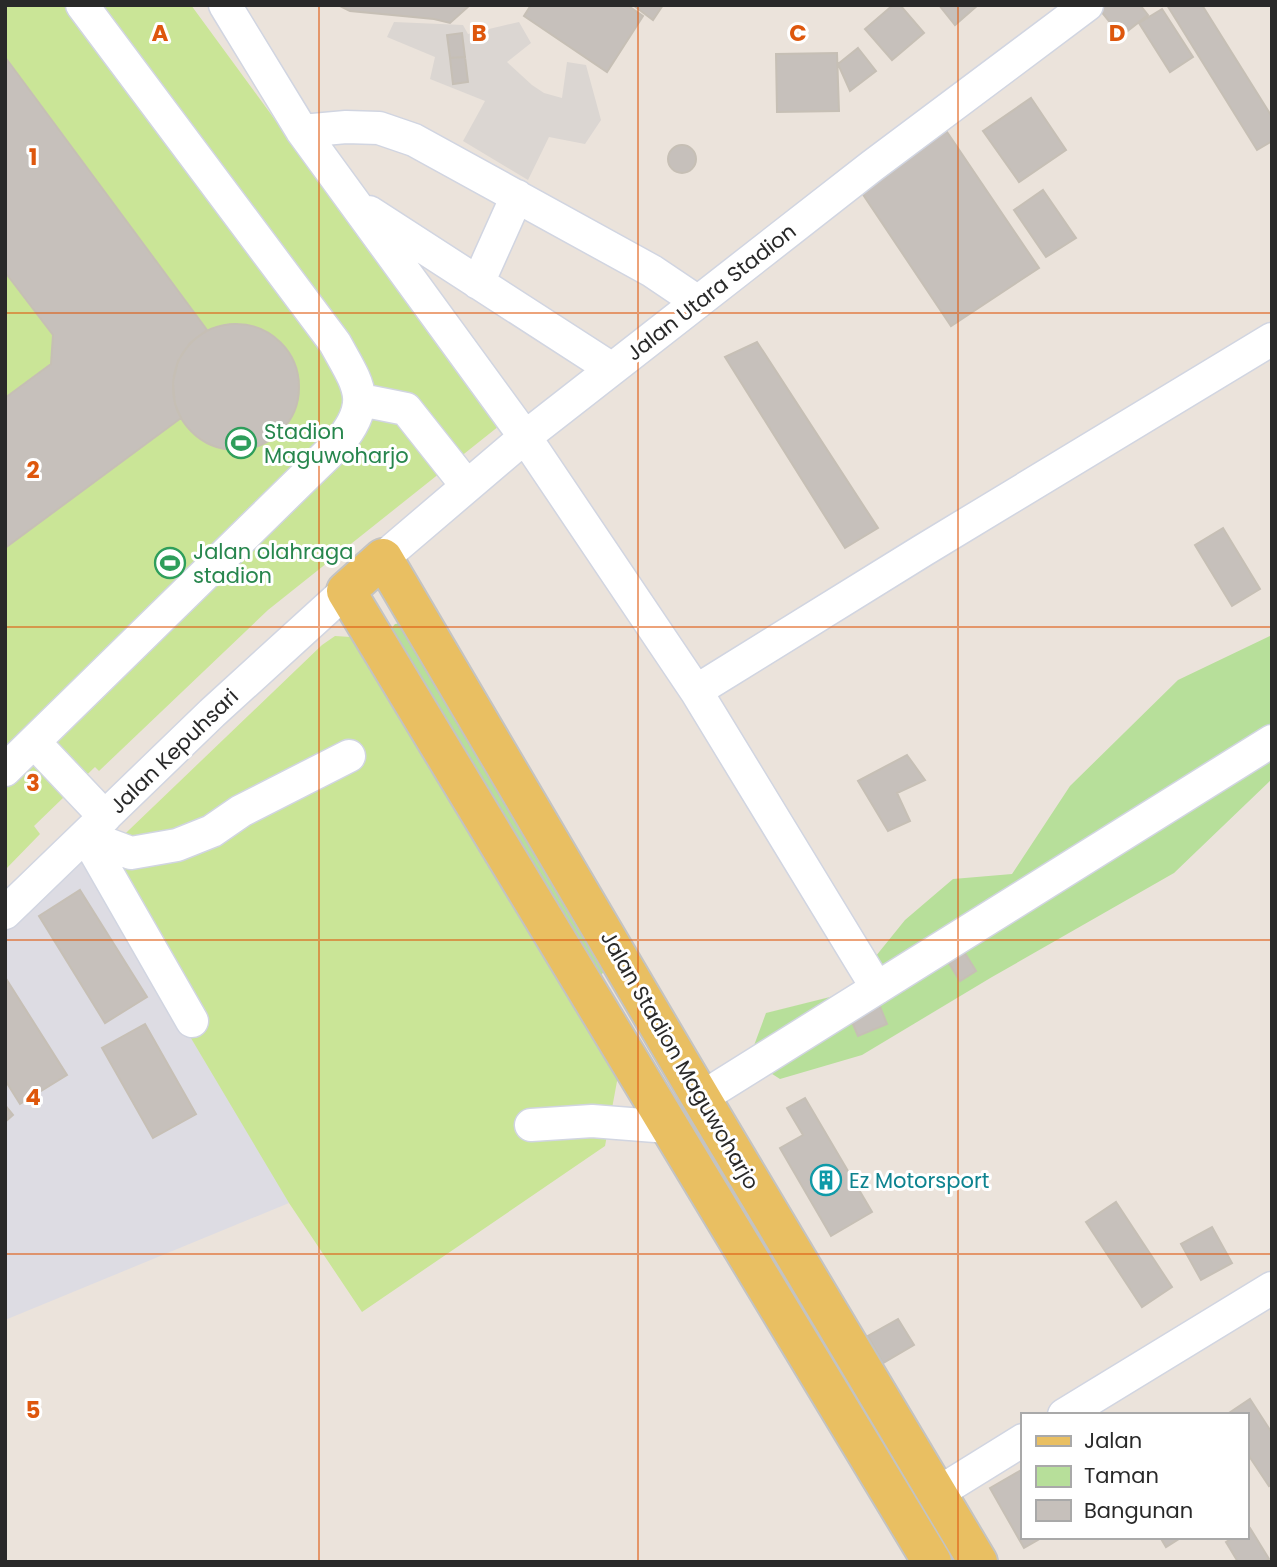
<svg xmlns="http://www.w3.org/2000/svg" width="1277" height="1567" font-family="Poppins,sans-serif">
<rect width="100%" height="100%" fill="#ebe3db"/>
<path fill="#dddce3" d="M86 836 289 1203 5 1320V913Z"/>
<path fill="#b7df9a" d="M401 623 606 969 602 974 596 975 392 634 391 629 395 624Z
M1272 635V779L1174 873 992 977 862 1055 780 1079 749 1059 766 1013 846 993 905 920 953 879 1012 874 1070 786 1178 680Z"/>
<path fill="#cae597" d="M5 5H191L499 426 268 610 99 771 95 767 34 826 40 834 5 870Z
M335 636 351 637 362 641 618 1076 605 1146 362 1312 289 1203 91 870 105 853 322 645Z"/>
<path fill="#dbd6d2" d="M394 22 463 25 468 34 519 22 531 43 507 62 532 85 544 93 562 98 567 62 586 65 601 120 585 144 549 137 528 180 463 141 485 101 430 79 435 57 387 37Z"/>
<path fill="#c6c0bb" stroke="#c6bfb5" stroke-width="2" d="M338 5H470L450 23 434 19 350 11Z
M531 5H627L643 16 607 72 524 16Z
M633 5H663L653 20Z
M893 5H900L924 33 892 60 865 29Z
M939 5H978L955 25Z
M1096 5H1140L1148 15 1121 36Z
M1167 5H1202L1272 117V141L1257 150Z
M1162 9 1193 57 1170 72 1139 23Z
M462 33 465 57 450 58 447 35Z
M858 48 876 71 850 91 838 64Z
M837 53 839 111 777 112 776 54Z
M5 57 207 330 190 343 178 361 173 382 175 404 181 418 5 548V398L51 364 53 335 5 272Z
M465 57 468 82 453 84 450 58Z
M1031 98 1066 150 1019 182 983 131Z
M945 129 1039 268 951 326 858 187Z
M668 159a14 14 0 1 1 28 0a14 14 0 1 1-28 0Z
M1043 190 1076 238 1046 257 1014 210Z
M173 387a63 63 0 1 1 126 0a63 63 0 1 1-126 0Z
M757 342 878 528 845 548 725 357Z
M1223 528 1260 589 1232 606 1195 545Z
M907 755 925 780 897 793 910 821 888 831 858 781Z
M80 890 147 997 105 1023 39 916Z
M963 950 976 971 960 981 947 960Z
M5 977 67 1075 20 1104 5 1080Z
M878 1002 887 1024 858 1036 849 1015Z
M145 1024 196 1114 153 1138 102 1048Z
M805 1098 872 1212 831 1236 780 1148 803 1135 787 1108Z
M5 1105 13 1115 5 1122Z
M1116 1202 1172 1287 1142 1307 1086 1222Z
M1212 1227 1232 1263 1201 1280 1181 1244Z
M898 1319 914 1345 883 1363 868 1336Z
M1250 1399 1272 1433V1484L1269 1486 1247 1453V1415H1226Z
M1023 1469V1537H1043L1024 1548 990 1488Z
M1250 1528 1269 1559 1264 1562H1238L1226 1542 1234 1537H1247V1529Z
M1160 1537H1182L1166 1547Z"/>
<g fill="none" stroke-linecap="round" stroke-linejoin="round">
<g stroke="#d1d5e1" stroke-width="35">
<path id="minor" d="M225 5 302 131 525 437 696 691 877 988
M302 131 346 127 379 128 414 140 652 271 698 302
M369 212 612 369
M478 283 517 196
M361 400 406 409 467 486
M383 558 525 437 872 166 1087 5
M696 691 922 551 1272 339
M34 742 105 817
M5 770 338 444C374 402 358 385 335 343L82 5
M86 836 131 853 177 845 212 831 241 811 349 756
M86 836 192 1021
M5 913 212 713 346 591
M701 1098 1272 741
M531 1125 592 1121 668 1127
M1064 1415 1272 1288
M936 1494 1023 1440"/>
</g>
<g stroke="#c3c3c3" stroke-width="42">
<path id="major" d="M932 1562 346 591 383 558 701 1098 978 1562"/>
</g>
<use href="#minor" stroke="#fff" stroke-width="32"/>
<use href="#major" stroke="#e9bf62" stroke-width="38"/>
</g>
<path fill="none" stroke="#de570d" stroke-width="2" stroke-opacity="0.55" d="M319 5V1562M638 5V1562M958 5V1562M5 313H1272M5 627H1272M5 940H1272M5 1254H1272"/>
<defs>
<g id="stadium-ring" transform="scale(1.575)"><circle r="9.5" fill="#fff" stroke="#2e9e5b" stroke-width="1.5"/><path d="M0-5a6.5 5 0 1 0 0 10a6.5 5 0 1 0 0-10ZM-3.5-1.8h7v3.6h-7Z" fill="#2e9e5b"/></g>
<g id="building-ring" transform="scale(1.575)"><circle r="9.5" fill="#fff" stroke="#0f9aa8" stroke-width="1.5"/><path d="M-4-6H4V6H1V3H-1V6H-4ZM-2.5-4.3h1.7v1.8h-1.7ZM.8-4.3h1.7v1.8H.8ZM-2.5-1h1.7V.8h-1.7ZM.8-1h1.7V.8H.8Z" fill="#0f9aa8"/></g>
</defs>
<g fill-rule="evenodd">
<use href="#stadium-ring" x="241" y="443"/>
<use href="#stadium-ring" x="170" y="563"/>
<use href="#building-ring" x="826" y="1180"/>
</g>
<g text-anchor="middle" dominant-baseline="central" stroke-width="6" stroke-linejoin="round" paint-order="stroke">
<g font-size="21" fill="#292929" stroke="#fff">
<text transform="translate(711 292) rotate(-38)">Jalan Utara Stadion</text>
<text transform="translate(174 751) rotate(-44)">Jalan Kepuhsari</text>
<text transform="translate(680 1060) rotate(60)">Jalan Stadion Maguwoharjo</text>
</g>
<g font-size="21" fill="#27864d" stroke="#fff" text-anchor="start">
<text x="264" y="431">Stadion<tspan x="264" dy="24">Maguwoharjo</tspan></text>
<text x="193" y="551">Jalan olahraga<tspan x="193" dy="24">stadion</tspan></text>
</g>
<g font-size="21" fill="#0d838f" stroke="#fff" text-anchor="start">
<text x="849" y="1180">Ez Motorsport</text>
</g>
</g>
<g font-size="23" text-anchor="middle" font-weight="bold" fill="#de570d" stroke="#fff" stroke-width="6" stroke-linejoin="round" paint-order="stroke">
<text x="160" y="41">A</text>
<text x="479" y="41">B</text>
<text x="798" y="41">C</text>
<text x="1117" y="41">D</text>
<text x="33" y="165">1</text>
<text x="33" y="478">2</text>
<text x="33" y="791">3</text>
<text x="33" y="1105">4</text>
<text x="33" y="1418">5</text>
</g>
<rect width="1277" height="1567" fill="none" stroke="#292929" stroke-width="14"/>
<rect x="1021" y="1413" width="228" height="126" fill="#ffffff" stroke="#a9a9a9" stroke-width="2"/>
<rect x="1036" y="1436" width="35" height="10" fill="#e9bf62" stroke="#a9a9a9" stroke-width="2"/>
<text x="1084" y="1448" font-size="21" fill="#292929">Jalan</text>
<rect x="1036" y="1466" width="35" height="21" fill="#b7df9a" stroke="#a9a9a9" stroke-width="2"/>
<text x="1084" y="1483" font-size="21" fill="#292929">Taman</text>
<rect x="1036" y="1500" width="35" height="21" fill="#c6c0bb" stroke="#a9a9a9" stroke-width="2"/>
<text x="1084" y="1518" font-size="21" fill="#292929">Bangunan</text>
</svg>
